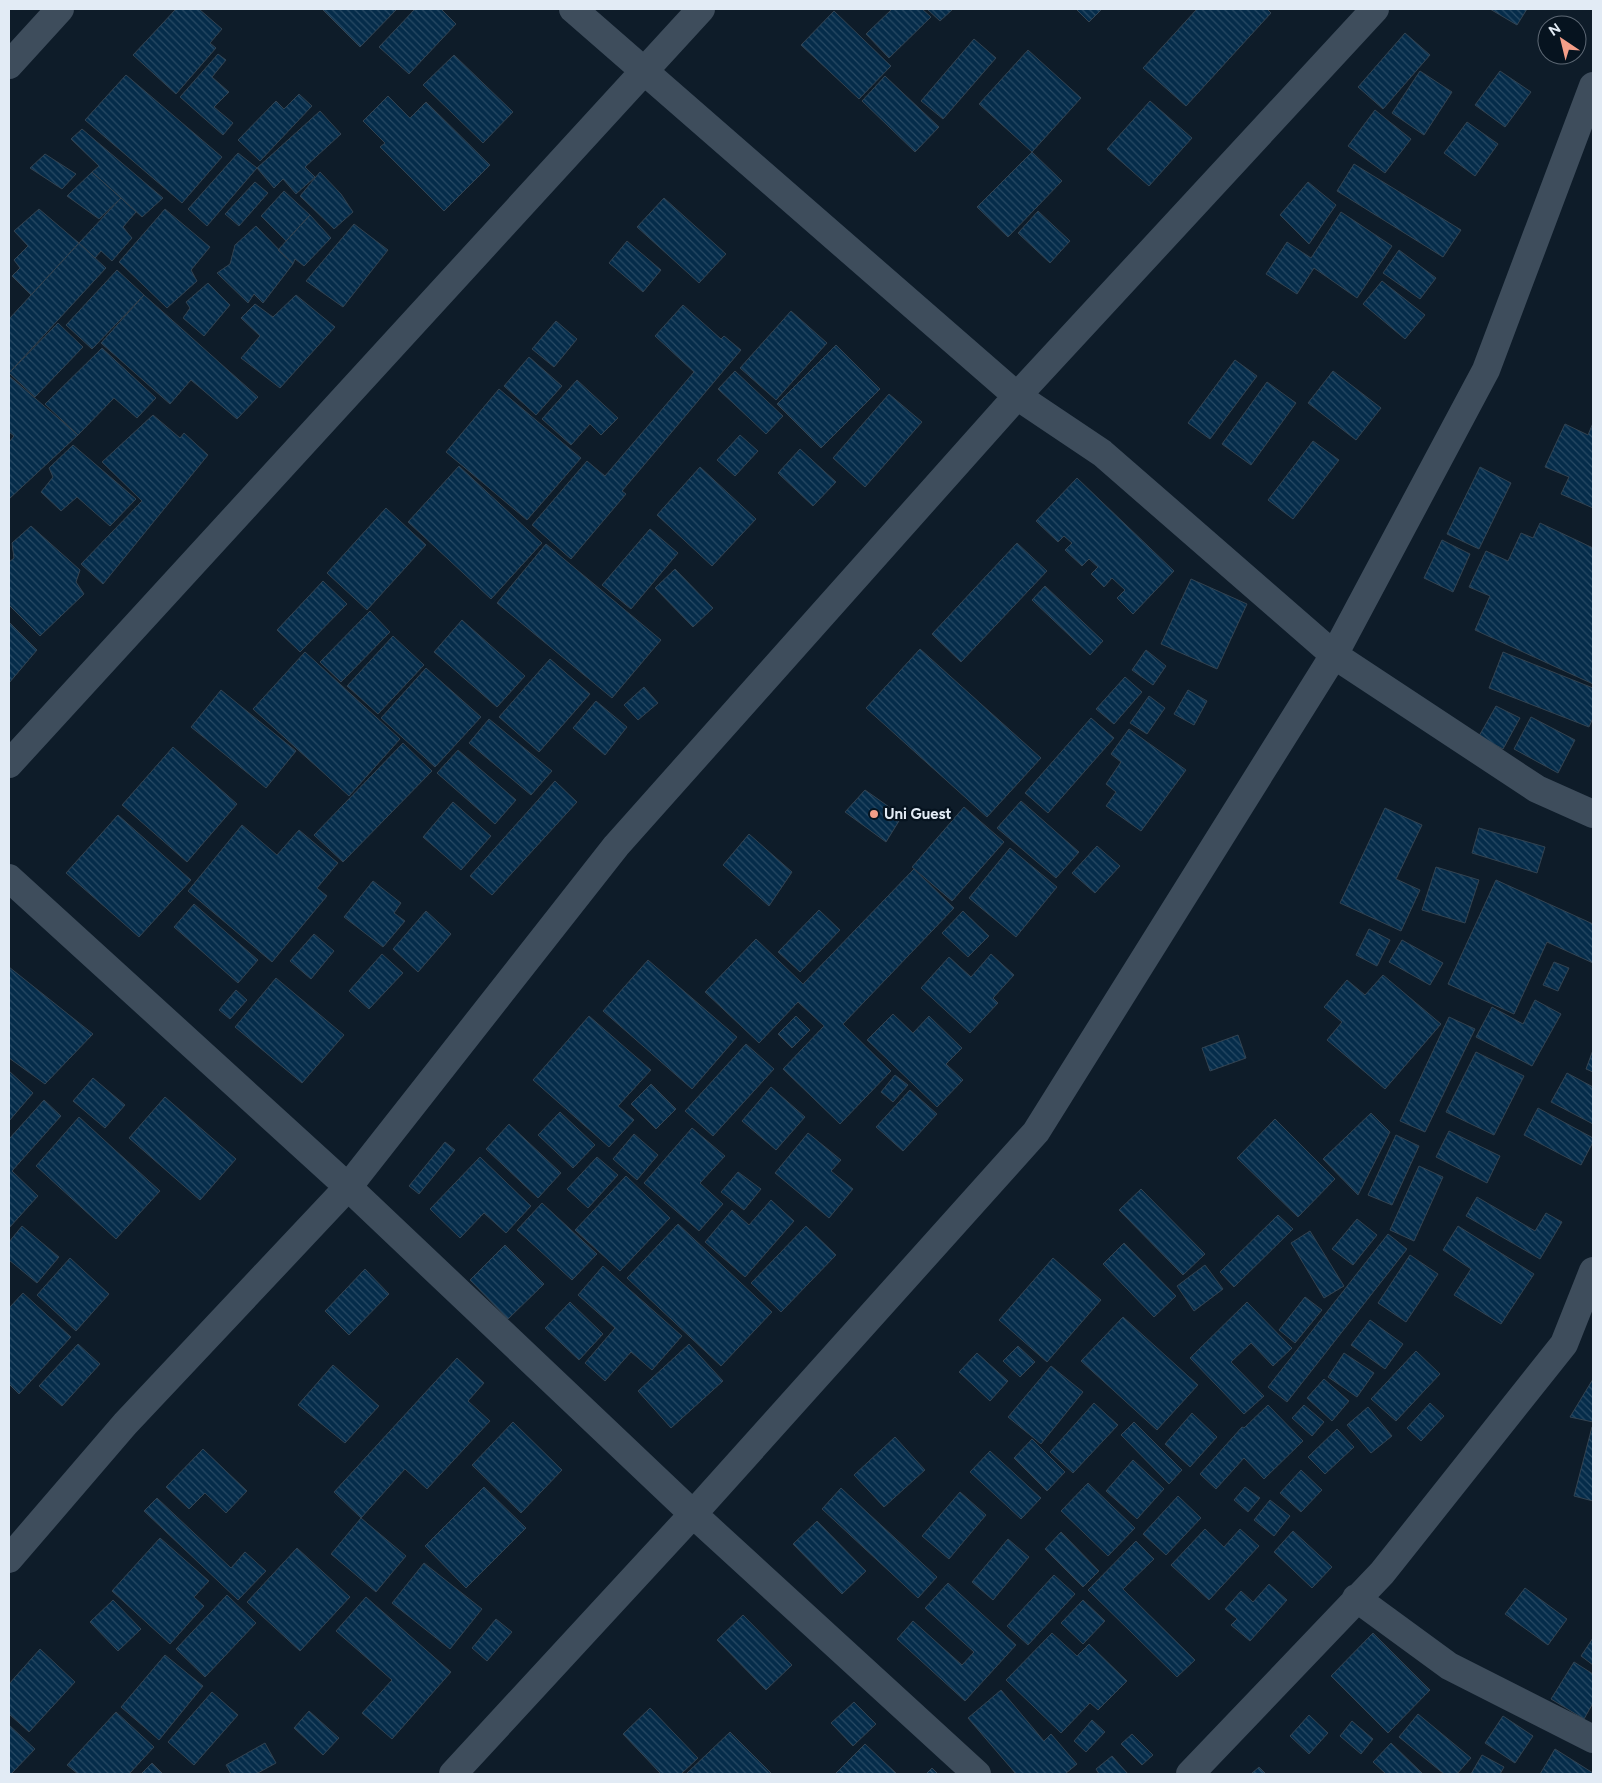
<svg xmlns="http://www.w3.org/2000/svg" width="1602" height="1783" font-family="Figtree,sans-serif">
<defs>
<pattern id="building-back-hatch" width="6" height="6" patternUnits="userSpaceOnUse" patternTransform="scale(1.25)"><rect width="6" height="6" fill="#052c4a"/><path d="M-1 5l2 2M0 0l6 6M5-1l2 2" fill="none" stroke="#294b65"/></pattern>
</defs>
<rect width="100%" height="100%" fill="#0e1c29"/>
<path fill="url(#building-back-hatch)" stroke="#334351" d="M176 9H199L222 29 210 43 216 48 176 94 133 55Z
M324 9H397L360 47 323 10Z
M415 9H441L456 24 409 74 379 47Z
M892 9H922L931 17 889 58 866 34Z
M927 9H953L940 21Z
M1076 9H1102L1089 22Z
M1197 9H1267L1271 13 1186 106 1143 68Z
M1490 9H1527L1517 25Z
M834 11 891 66 859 99 801 45Z
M1405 33 1430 55 1383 109 1358 87Z
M974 39 996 58 943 119 921 101Z
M1028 50 1081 98 1032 152 979 104Z
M218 54 226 60 212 77 229 92 214 107 233 123 223 135 180 97Z
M454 55 513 112 483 143 423 85Z
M1420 71 1452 92 1424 135 1392 113Z
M1500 71 1531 92 1505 127 1475 105Z
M126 75 222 157 182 203 85 120Z
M885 76 939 127 915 152 862 101Z
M299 94 312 106 260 161 238 140 276 101 284 109Z
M388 96 410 118 426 102 490 165 444 211 380 147 385 143 363 121Z
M1150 101 1192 138 1149 186 1107 149Z
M1375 110 1411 139 1385 173 1348 146Z
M320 111 341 134 305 167 315 177 296 194 283 179 274 188 257 168Z
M1467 122 1498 144 1475 176 1444 153Z
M82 129 163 198 142 217 92 172 99 166 71 139Z
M1032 152 1062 181 1008 237 977 207Z
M238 153 257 168 207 226 188 209Z
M45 154 76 174 62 189 30 168Z
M1354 164 1461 230 1443 257 1337 191Z
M92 172 121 198 99 219 67 196Z
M320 172 341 194 353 212 334 229 300 196Z
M255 182 268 193 239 226 225 214Z
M1308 182 1336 205 1309 244 1280 215Z
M284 191 310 215 286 241 261 216Z
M121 198 136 212 123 227 132 238 112 261 101 251 95 258 79 243Z
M664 198 726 254 699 283 637 227Z
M39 209 79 243 31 295 12 276 20 268 14 260 28 246 14 231Z
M165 209 210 247 191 270 197 281 167 308 119 262Z
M1038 211 1070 241 1050 263 1018 233Z
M1341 212 1392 246 1357 298 1314 268 1297 294 1266 274 1287 242 1311 258Z
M310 215 331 238 304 266 295 259 293 264 278 250Z
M354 224 388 250 343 307 306 281Z
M256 226 293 264 263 303 254 294 248 303 217 273 230 264 235 245Z
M627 241 661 270 643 292 609 263Z
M79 243 106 268 9 373V319Z
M1399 250 1436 278 1420 299 1383 273Z
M117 270 144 295 92 349 66 325Z
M1382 281 1425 315 1405 339 1363 304Z
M208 283 230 305 204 336 183 318 190 308 186 302Z
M144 295 258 397 237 419 191 380 170 404 101 343Z
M296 295 335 327 280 388 241 358 260 336 241 318 255 304 273 317Z
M683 305 721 339 724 336 741 350 622 491 626 494 571 559 532 525 587 461 605 476 694 372 655 336Z
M791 311 827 343 776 400 740 368Z
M556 321 577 339 554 367 532 349Z
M58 323 83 347 35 397 9 373Z
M836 345 880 389 821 448 777 404Z
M102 348 156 398 137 418 114 398 78 435 45 404Z
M529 357 562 386 536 415 504 386Z
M1235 360 1257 376 1210 439 1188 423Z
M735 371 783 416 766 434 718 389Z
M1333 371 1381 408 1356 440 1308 403Z
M9 376 78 435 9 499V442L14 436 9 432Z
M577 380 618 418 601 435 590 424 571 445 542 419Z
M1267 382 1296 403 1251 465 1222 444Z
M499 389 581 458 527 520 446 452Z
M889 394 922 422 865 487 833 458Z
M153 415 180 438 184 433 208 455 103 584 81 564 142 501 102 462Z
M1593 423V508L1561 494 1569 477 1545 467 1565 424 1588 435Z
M740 435 758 451 735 476 717 460Z
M1313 441 1339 460 1293 519 1268 500Z
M73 445 136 499 110 526 77 497 61 511 41 492 53 477 49 468Z
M800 449 836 482 813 506 778 473Z
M459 466 542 543 491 599 408 522Z
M700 467 756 519 712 566 657 515Z
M1480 467 1511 483 1479 549 1447 534Z
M1077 478 1174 571 1133 614 1117 598 1125 590 1112 578 1104 587 1091 574 1098 567 1089 559 1082 566 1065 550 1072 543 1064 536 1058 542 1036 521Z
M386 508 426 545 367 610 327 573Z
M1540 523 1593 548V684L1475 630 1490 596 1469 587 1486 551 1508 561 1521 533 1533 538Z
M31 526 80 570 76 582 84 594 40 636 9 605V562L14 558 12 543Z
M650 529 678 553 631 609 602 585Z
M1442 540 1470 554 1453 592 1424 578Z
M1017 543 1047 571 961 662 932 634Z
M546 544 661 640 612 698 497 603Z
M675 569 713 608 693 627 655 588Z
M1191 579 1247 604 1217 669 1161 644Z
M323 581 347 604 300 652 277 630Z
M1045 586 1103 641 1090 655 1032 600Z
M370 611 390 632 341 682 320 662Z
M462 620 525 676 497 707 434 652Z
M9 622 37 650 9 683Z
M393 636 424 665 378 714 347 686Z
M920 649 1041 758 987 817 866 708Z
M1146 650 1166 666 1153 685 1132 670Z
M305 652 400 739 349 796 253 709Z
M1503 652 1593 688V718L1589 727 1489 688Z
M550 659 590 694 539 752 499 717Z
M426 668 481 717 435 767 381 718Z
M1125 677 1142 692 1114 724 1096 709Z
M644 687 658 703 638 720 624 705Z
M221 690 296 751 266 788 191 727Z
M1188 690 1207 701 1194 725 1174 714Z
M1149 696 1165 708 1147 734 1130 723Z
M596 701 627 727 605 755 573 728Z
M1496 706 1520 718 1503 749 1479 736Z
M1531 717 1575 740 1558 773 1514 749Z
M1091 718 1114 738 1048 813 1025 793Z
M489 719 552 771 531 795 469 743Z
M1129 729 1186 770 1141 831 1106 806 1116 792 1106 784 1121 762 1111 754Z
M403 743 432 771 343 862 314 835Z
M173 747 237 804 187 862 122 805Z
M458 750 516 800 495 824 437 773Z
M555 781 577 802 492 895 470 876Z
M865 790 902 816 886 842 845 812Z
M1021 801 1079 852 1056 878 997 828Z
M453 802 491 836 461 870 423 837Z
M964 807 1004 842 952 901 912 867Z
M1385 808 1422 825 1396 879 1420 890 1401 931 1340 903Z
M118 815 191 880 139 937 66 873Z
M242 825 277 855 299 830 338 863 317 888 327 896 272 962 188 891Z
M1479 828 1545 847 1537 873 1472 853Z
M749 834 792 872 769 906 723 865Z
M1097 846 1120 866 1095 893 1072 873Z
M1010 848 1057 887 1016 937 969 898Z
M1436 867 1479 880 1465 923 1422 910Z
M914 869 954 908 843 1024 891 1071 840 1124 783 1069 824 1026 798 1002 759 1043 705 992 756 939 803 984Z
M1496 880 1593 924V963L1547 942 1514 1014 1448 984Z
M373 881 401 903 394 913 405 921 383 947 344 917Z
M194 904 258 960 238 983 174 927Z
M819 910 840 930 800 972 778 952Z
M426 911 451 934 418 972 393 949Z
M963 911 989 936 968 957 942 933Z
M1369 929 1390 940 1377 966 1356 955Z
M314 934 334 951 311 979 290 961Z
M1402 940 1443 963 1430 985 1389 962Z
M382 954 403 973 369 1009 349 991Z
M991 954 1014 975 993 998 998 1003 970 1033 921 988 949 957 971 977Z
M648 960 737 1037 692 1089 603 1011Z
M1554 962 1569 968 1558 991 1543 985Z
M9 967 93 1034 45 1084 9 1058Z
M1383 975 1441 1024 1385 1089 1327 1040 1342 1022 1324 1007 1347 980 1365 995Z
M276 978 344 1035 302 1083 235 1027Z
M236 990 247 1000 230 1019 219 1010Z
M1535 1000 1561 1014 1532 1066 1476 1037 1492 1007 1523 1024Z
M893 1014 913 1033 929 1016 962 1048 946 1064 963 1080 937 1107 867 1040Z
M589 1016 651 1070 618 1106 634 1120 609 1147 533 1080Z
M796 1016 810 1030 792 1048 778 1034Z
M1449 1017 1475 1029 1425 1132 1400 1121Z
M1238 1035 1246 1058 1210 1071 1202 1048Z
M746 1044 774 1069 713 1136 685 1111Z
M1593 1050V1072L1586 1069Z
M1476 1052 1524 1076 1494 1135 1446 1112Z
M9 1071 33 1093 9 1121Z
M1567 1073 1593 1087V1124L1551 1102Z
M895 1075 908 1085 893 1102 881 1092Z
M93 1078 125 1105 105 1128 73 1101Z
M651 1084 676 1109 656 1129 631 1104Z
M771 1087 805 1117 776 1150 742 1121Z
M910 1090 937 1114 903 1151 876 1127Z
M165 1097 236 1159 200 1200 129 1138Z
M44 1100 61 1116 12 1171 38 1196 9 1228V1139Z
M1538 1108 1593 1138V1142L1581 1165 1524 1135Z
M560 1112 595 1145 573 1168 538 1135Z
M1371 1113 1390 1132 1358 1195 1323 1159Z
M79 1117 160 1191 116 1239 36 1166Z
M1275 1119 1335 1179 1298 1217 1237 1158Z
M509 1124 561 1173 538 1198 486 1149Z
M692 1128 725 1156 700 1183 723 1204 699 1231 644 1183Z
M1449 1131 1500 1156 1487 1183 1436 1157Z
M808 1133 841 1160 831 1171 853 1189 829 1218 775 1173Z
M634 1134 658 1155 637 1180 613 1159Z
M1396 1135 1419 1146 1392 1205 1368 1195Z
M445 1142 455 1150 419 1194 409 1186Z
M480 1157 531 1206 506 1233 484 1213 460 1238 430 1209Z
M597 1157 618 1175 588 1208 567 1189Z
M1419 1166 1443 1177 1414 1241 1390 1230Z
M738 1172 761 1189 744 1210 721 1192Z
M626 1176 670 1218 620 1271 575 1230Z
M1141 1189 1205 1254 1183 1275 1119 1210Z
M1477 1197 1535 1231 1546 1213 1562 1222 1540 1259 1466 1216Z
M771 1200 794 1221 745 1277 705 1242 732 1210 749 1225Z
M542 1203 597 1254 572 1280 517 1230Z
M1278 1215 1293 1229 1234 1287 1220 1272Z
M1357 1219 1377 1235 1353 1265 1332 1249Z
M678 1224 772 1312 721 1366 627 1278Z
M22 1226 59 1257 37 1283 9 1260V1242Z
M806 1226 836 1255 781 1312 751 1283Z
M1458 1226 1534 1274 1501 1324 1454 1295 1471 1269 1443 1250Z
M1310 1231 1344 1286 1324 1298 1291 1243Z
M1388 1234 1407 1249 1287 1402 1268 1387Z
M1124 1243 1176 1296 1154 1317 1103 1264Z
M505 1245 544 1284 508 1319 470 1280Z
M1410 1255 1438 1274 1406 1322 1378 1303Z
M70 1258 109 1294 76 1331 37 1295Z
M1053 1258 1101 1300 1047 1362 999 1320Z
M1205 1265 1223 1289 1194 1311 1177 1286Z
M603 1266 682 1336 652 1370 631 1352 605 1381 585 1363 615 1328 578 1295Z
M365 1269 389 1294 349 1335 325 1311Z
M23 1293 71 1337 19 1394 9 1384V1308Z
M1305 1297 1322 1310 1295 1343 1279 1330Z
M570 1302 603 1334 579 1360 545 1328Z
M1247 1302 1292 1348 1273 1366 1251 1343 1231 1362 1264 1396 1244 1414 1190 1358Z
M1123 1317 1198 1385 1157 1430 1081 1361Z
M1370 1320 1403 1344 1385 1369 1351 1345Z
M78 1344 100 1364 62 1406 39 1386Z
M689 1344 723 1381 671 1428 638 1391Z
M1018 1346 1035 1362 1020 1377 1003 1361Z
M1416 1351 1440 1374 1396 1421 1371 1399Z
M977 1353 1008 1381 990 1401 959 1372Z
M1344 1353 1374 1373 1357 1397 1328 1377Z
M457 1358 484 1383 468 1401 490 1421 427 1489 405 1469 361 1518 334 1492Z
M333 1365 379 1406 345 1443 298 1405Z
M1051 1366 1083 1392 1041 1444 1008 1417Z
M1324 1379 1349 1401 1332 1421 1307 1398Z
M1593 1379V1422L1570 1417Z
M1094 1403 1118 1425 1073 1473 1050 1452Z
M1430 1403 1444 1416 1421 1441 1407 1428Z
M1268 1405 1303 1441 1264 1479 1244 1458 1216 1489 1200 1474 1242 1427 1244 1428Z
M1304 1405 1324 1422 1312 1436 1292 1418Z
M1368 1407 1392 1436 1371 1453 1347 1425Z
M1192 1413 1217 1437 1190 1467 1165 1444Z
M513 1422 562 1470 521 1513 472 1465Z
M1134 1422 1182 1470 1169 1484 1121 1435Z
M1592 1427 1593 1428V1501L1574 1496Z
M1337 1429 1354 1447 1325 1474 1308 1457Z
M895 1437 925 1470 884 1507 854 1475Z
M1032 1439 1065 1472 1047 1491 1014 1458Z
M203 1449 247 1491 226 1513 205 1493 189 1509 166 1487Z
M990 1451 1041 1498 1021 1519 970 1472Z
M1133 1460 1164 1489 1137 1519 1106 1491Z
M1301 1470 1322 1490 1301 1512 1280 1493Z
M1088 1483 1135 1528 1108 1556 1061 1511Z
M484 1487 526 1528 466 1588 425 1546Z
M1245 1487 1260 1498 1248 1512 1234 1500Z
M841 1488 937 1577 918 1598 822 1509Z
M960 1492 986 1515 949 1559 922 1536Z
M1178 1496 1201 1518 1166 1555 1143 1534Z
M157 1498 231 1568 245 1552 266 1571 238 1600 144 1511Z
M1270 1500 1290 1516 1274 1536 1254 1520Z
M361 1518 406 1556 376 1592 331 1554Z
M817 1521 866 1571 842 1594 793 1544Z
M1205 1529 1224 1547 1240 1529 1259 1546 1209 1600 1171 1565Z
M1293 1531 1332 1567 1312 1588 1274 1552Z
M1061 1532 1099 1571 1083 1587 1045 1549Z
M160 1538 209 1581 194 1597 204 1606 170 1644 112 1591Z
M1008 1539 1029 1557 993 1600 972 1582Z
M1136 1541 1154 1559 1123 1589 1195 1660 1177 1677 1088 1590Z
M297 1548 350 1597 300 1651 247 1602Z
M424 1563 482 1609 450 1649 392 1603Z
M1054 1575 1075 1594 1028 1645 1007 1626Z
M948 1583 1016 1645 965 1701 897 1639 913 1621 962 1665 974 1652 925 1608Z
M1269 1584 1287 1600 1250 1641 1231 1625 1237 1619 1225 1609 1241 1591 1253 1602Z
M1525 1588 1567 1619 1548 1645 1505 1614Z
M227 1595 256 1623 205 1677 176 1649Z
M366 1597 451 1672 392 1739 362 1713 392 1680 336 1631Z
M113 1600 141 1629 118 1651 90 1622Z
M1083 1600 1105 1621 1083 1644 1061 1623Z
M743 1615 792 1665 766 1690 717 1640Z
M496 1619 512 1632 487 1661 472 1648Z
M1052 1633 1077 1656 1089 1644 1127 1681 1098 1710 1090 1703 1061 1733 1006 1680Z
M1373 1633 1430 1690 1388 1733 1331 1676Z
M1593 1638V1665L1581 1656Z
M40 1649 75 1682 29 1732 9 1714V1684Z
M165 1655 203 1686 159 1740 121 1707Z
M1574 1662 1593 1674V1703L1584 1719 1551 1699Z
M1001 1690 1044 1741 1051 1734 1077 1764 1065 1774H1016L968 1718Z
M212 1692 238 1715 194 1765 168 1742Z
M854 1702 876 1724 853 1746 831 1723Z
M650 1708 698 1758 681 1774H661L623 1734Z
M309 1711 339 1738 323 1755 294 1728Z
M116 1712 154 1747 129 1774H78L67 1765Z
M1418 1714 1471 1758 1457 1774H1444L1399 1737Z
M1309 1715 1328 1733 1309 1754 1290 1736Z
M1503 1716 1533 1736 1515 1763 1485 1743Z
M1092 1720 1105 1732 1086 1752 1074 1741Z
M1352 1721 1373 1739 1361 1754 1340 1736Z
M9 1725 35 1749 11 1774H9Z
M730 1732 772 1774H686Z
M1132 1734 1153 1755 1142 1765 1121 1744Z
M265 1743 276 1763 256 1774H231L226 1765Z
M1391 1743 1423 1774H1386L1373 1762Z
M865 1744 897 1774H835Z
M1555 1749 1593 1773V1774H1540Z
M1482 1755 1504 1767 1500 1774H1471Z
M1112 1756 1128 1774H1099L1096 1769Z
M152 1763 163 1774H141Z
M1259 1767 1266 1774H1251Z
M932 1768 938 1774H926Z"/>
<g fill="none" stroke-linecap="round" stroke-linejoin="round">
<path stroke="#3e4d5c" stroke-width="28" d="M573 9 1017 396 1102 453 1334 655 1537 789 1593 814
M9 65 60 9
M9 764 701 9
M9 878 348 1187 693 1514 977 1774
M9 1559 125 1424 348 1187 616 846 1017 396 1375 9
M1356 1598 1449 1666 1593 1739
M453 1774 693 1514 1036 1132 1334 655 1486 370 1593 86
M1190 1774 1382 1573 1564 1344 1593 1271"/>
</g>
<circle fill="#f49e88" stroke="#06131f" stroke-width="2" cx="874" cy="814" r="5"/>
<g text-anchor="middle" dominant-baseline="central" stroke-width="4.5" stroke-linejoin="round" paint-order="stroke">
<g font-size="15" font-weight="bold" fill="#e2ebf5" stroke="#06131f" text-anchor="start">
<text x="884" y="814">Uni Guest</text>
</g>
</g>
<rect width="1602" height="1783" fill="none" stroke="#e2ebf5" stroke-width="20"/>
<g transform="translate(1562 40) rotate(325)"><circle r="24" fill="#06131f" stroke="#5e6975"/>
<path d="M0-4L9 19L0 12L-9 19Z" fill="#f49e88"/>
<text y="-8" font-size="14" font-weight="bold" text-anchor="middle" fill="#e2ebf5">N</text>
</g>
</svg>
